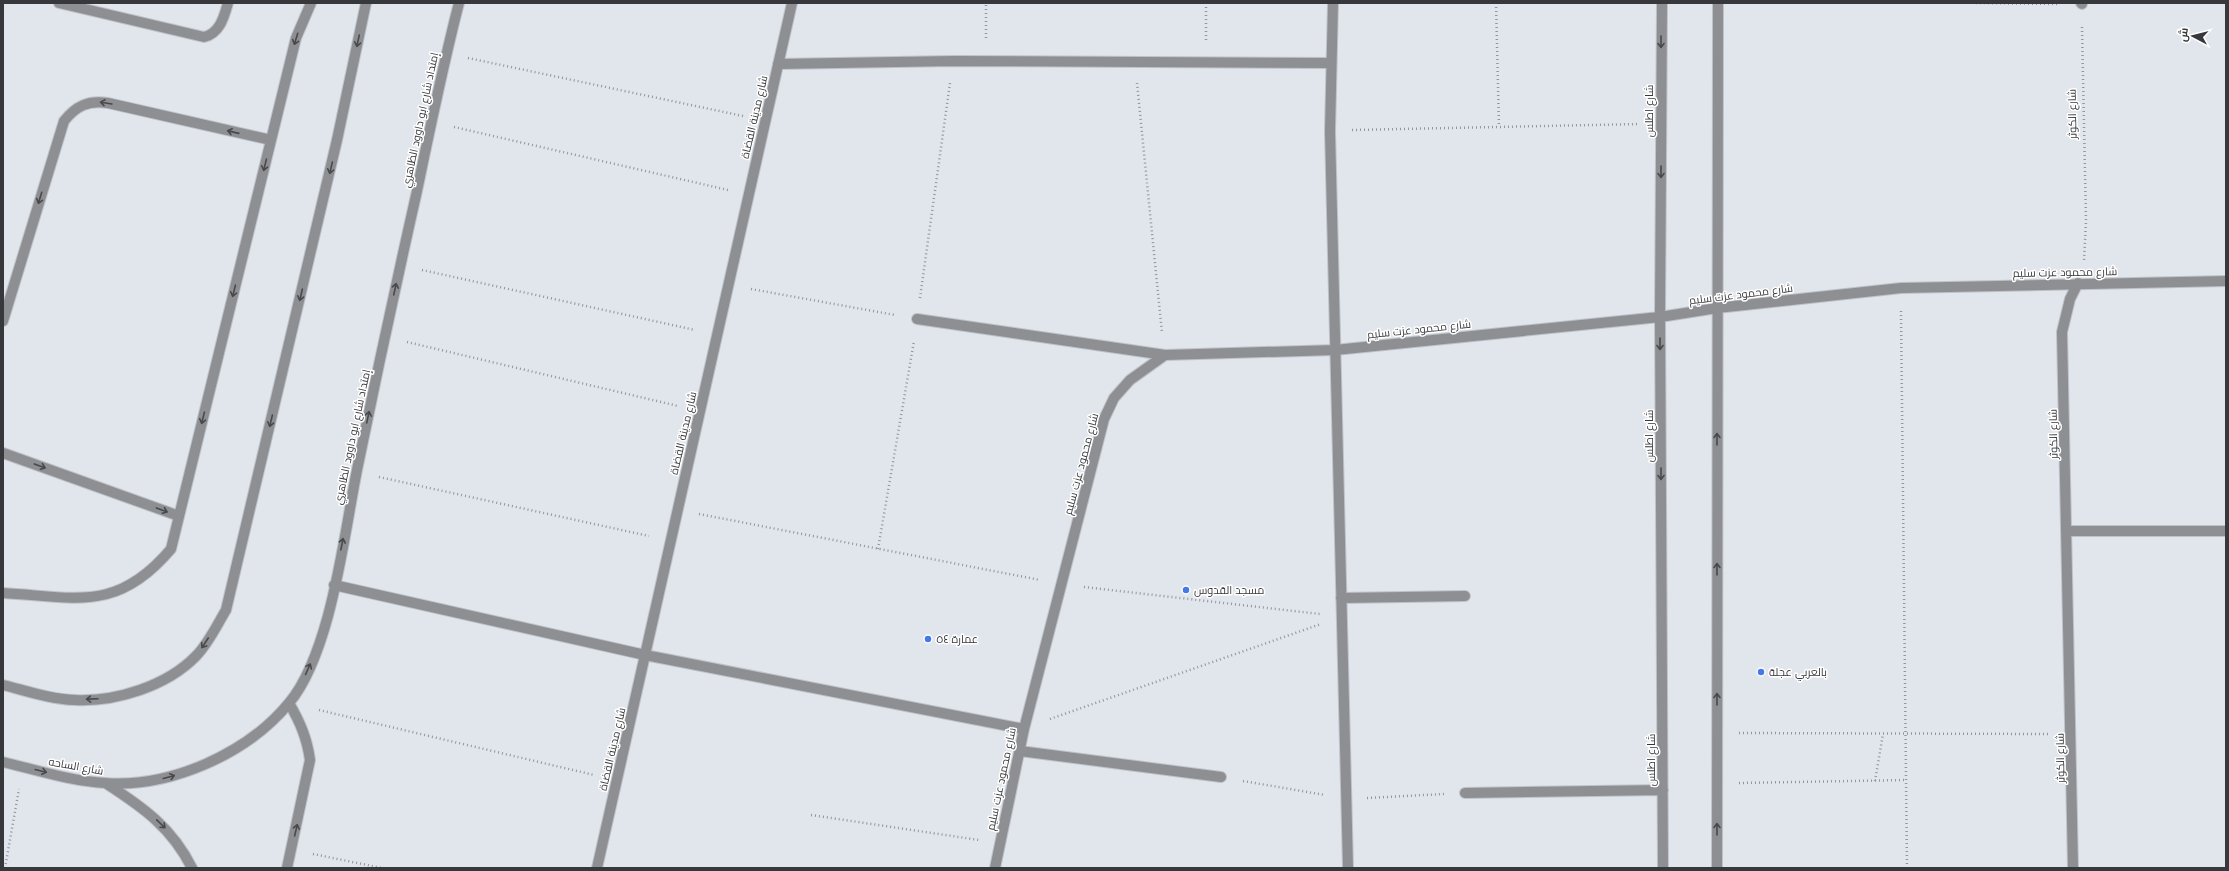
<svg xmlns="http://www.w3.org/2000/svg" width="2229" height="871" font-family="Quicksand,Cairo,sans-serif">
<rect width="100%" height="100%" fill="#e1e5ec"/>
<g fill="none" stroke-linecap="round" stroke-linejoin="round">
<g stroke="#bfc2c9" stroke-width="12">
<path id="minor" d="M59 3 204 37C220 33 224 17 228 3
M1333 3 1330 131 1348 868
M1662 3 1660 317 1663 868
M2081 3 2082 4
M778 64 954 61 1331 63
M917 319 1165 355
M3 321 64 121C76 106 88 100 108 103L271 140
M3 453 179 516
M2067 531H2226
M334 585 645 655 1024 729
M3 593C76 597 117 613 171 549L296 38 311 3
M1341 598 1465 596
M3 685C27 691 50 699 75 700 116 702 167 686 196 656 208 644 217 625 226 610L337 140 366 3
M1020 751 1221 777
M3 762C37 770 70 781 105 783 170 788 247 754 289 703 331 653 344 535 357 470 376 377 396 284 417 191 430 128 443 65 459 3
M107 784C144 808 172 828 192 868
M1465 793 1663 790
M287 868 310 760C307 738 300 722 289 703
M597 868 792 3
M995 868 1024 729 1104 419 1114 398 1130 380 1165 355 1335 350 1660 317 1717 308 1901 288 2226 281
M1717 868 1718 3
M2073 868 2062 332 2070 299 2078 283"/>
</g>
<path stroke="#92959a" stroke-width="2.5" stroke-dasharray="1 3" stroke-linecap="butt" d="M1206 3V40
M1496 3 1499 127
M1976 3 2059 4
M2082 27 2086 221 2084 261
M986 38V3
M468 58 743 116
M1137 83 1162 333
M454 127 728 190
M1352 130 1639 124
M422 270 695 330
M751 289 895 315
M920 298 950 83
M1901 311 1907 868
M407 342 678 406
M379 477 649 536
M699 514 1040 580
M878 549 914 341
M1084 587 1320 614
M319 710 594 775
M1050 719 1321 624
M1739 733 2048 734
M1243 781 1325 795
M1875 781 1883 734
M1739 783 1906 780
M1367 798 1444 794
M811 815 979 840
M313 854 382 868
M5 868 19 789"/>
<use href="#minor" stroke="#8e8f92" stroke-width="10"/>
</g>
<defs><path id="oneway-shaft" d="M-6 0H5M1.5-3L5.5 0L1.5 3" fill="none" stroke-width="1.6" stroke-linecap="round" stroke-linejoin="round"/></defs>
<g stroke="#48494c">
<use href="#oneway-shaft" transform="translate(296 39) rotate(107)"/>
<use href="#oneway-shaft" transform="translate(358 41) rotate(102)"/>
<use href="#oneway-shaft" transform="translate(1661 42) rotate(90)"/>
<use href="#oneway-shaft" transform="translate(106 103) rotate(-171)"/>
<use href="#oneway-shaft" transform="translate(233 132) rotate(-167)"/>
<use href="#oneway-shaft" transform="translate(265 165) rotate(104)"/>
<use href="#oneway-shaft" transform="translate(331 168) rotate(103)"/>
<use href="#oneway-shaft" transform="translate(1661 172) rotate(90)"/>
<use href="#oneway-shaft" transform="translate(40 198) rotate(107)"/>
<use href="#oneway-shaft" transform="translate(395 289) rotate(-78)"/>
<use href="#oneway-shaft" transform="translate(234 291) rotate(104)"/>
<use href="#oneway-shaft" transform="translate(301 295) rotate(103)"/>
<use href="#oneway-shaft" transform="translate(1660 344) rotate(90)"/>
<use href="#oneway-shaft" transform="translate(368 417) rotate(-78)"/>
<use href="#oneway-shaft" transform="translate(203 418) rotate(104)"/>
<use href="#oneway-shaft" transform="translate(271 421) rotate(103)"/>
<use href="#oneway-shaft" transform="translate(1717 439) rotate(-90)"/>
<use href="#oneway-shaft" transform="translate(40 466) rotate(20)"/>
<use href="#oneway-shaft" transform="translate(1661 474) rotate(90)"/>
<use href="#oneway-shaft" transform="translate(162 510) rotate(20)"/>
<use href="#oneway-shaft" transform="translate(342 544) rotate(-79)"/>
<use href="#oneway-shaft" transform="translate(1717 569) rotate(-90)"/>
<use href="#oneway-shaft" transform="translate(205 643) rotate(123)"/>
<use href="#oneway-shaft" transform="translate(308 669) rotate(-66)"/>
<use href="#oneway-shaft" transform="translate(92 699) rotate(178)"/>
<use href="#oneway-shaft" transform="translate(1717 699) rotate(-90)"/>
<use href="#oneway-shaft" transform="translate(41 771) rotate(14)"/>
<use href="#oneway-shaft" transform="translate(169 777) rotate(-15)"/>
<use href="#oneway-shaft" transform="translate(161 824) rotate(44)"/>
<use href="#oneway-shaft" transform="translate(1717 829) rotate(-90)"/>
<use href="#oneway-shaft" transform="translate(296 830) rotate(-77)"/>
</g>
<g fill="#4579ea" stroke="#fff" stroke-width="1.5">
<circle cx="1186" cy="590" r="4"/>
<circle cx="928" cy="639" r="4"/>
<circle cx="1761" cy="672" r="4"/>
</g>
<g text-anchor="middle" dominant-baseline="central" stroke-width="3" stroke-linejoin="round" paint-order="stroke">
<g font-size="11" fill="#37383b" stroke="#fff">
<text transform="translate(1649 111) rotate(-90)">شارع اطلس</text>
<text transform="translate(2072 114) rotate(-91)">شارع الكوثر</text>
<text transform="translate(754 117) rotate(-77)">شارع مدينة القضاة</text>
<text transform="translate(420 120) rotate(-78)">إمتداد شارع ابو داوود الظاهري</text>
<text transform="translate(2065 272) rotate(-1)">شارع محمود عزت سليم</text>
<text transform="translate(1741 294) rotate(-7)">شارع محمود عزت سليم</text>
<text transform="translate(1419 329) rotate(-6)">شارع محمود عزت سليم</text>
<text transform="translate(683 433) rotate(-77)">شارع مدينة القضاة</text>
<text transform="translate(2053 434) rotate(-91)">شارع الكوثر</text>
<text transform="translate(1649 436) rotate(-90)">شارع اطلس</text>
<text transform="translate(352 437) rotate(-78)">إمتداد شارع ابو داوود الظاهري</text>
<text transform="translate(1081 464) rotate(-75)">شارع محمود عزت سليم</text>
<text transform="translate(612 749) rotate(-77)">شارع مدينة القضاة</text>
<text transform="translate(2060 758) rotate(-91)">شارع الكوثر</text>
<text transform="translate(1651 760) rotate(-90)">شارع اطلس</text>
<text transform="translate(76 766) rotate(10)">شارع الساحه</text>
<text transform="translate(1001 779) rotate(-78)">شارع محمود عزت سليم</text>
</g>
<g font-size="11" fill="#37383b" stroke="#fff" text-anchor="start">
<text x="1194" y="590">مسجد القدوس</text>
<text x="936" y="639">عمارة ٥٤</text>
<text x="1769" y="672">بالعربي عجلة</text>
</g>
</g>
<rect width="2229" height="871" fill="none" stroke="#37383b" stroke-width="8"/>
<g transform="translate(2193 36) rotate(277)" stroke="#ffffff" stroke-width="3" paint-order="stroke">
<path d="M0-3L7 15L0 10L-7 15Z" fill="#37383b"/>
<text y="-6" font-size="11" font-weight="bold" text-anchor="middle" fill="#37383b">ش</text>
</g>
</svg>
